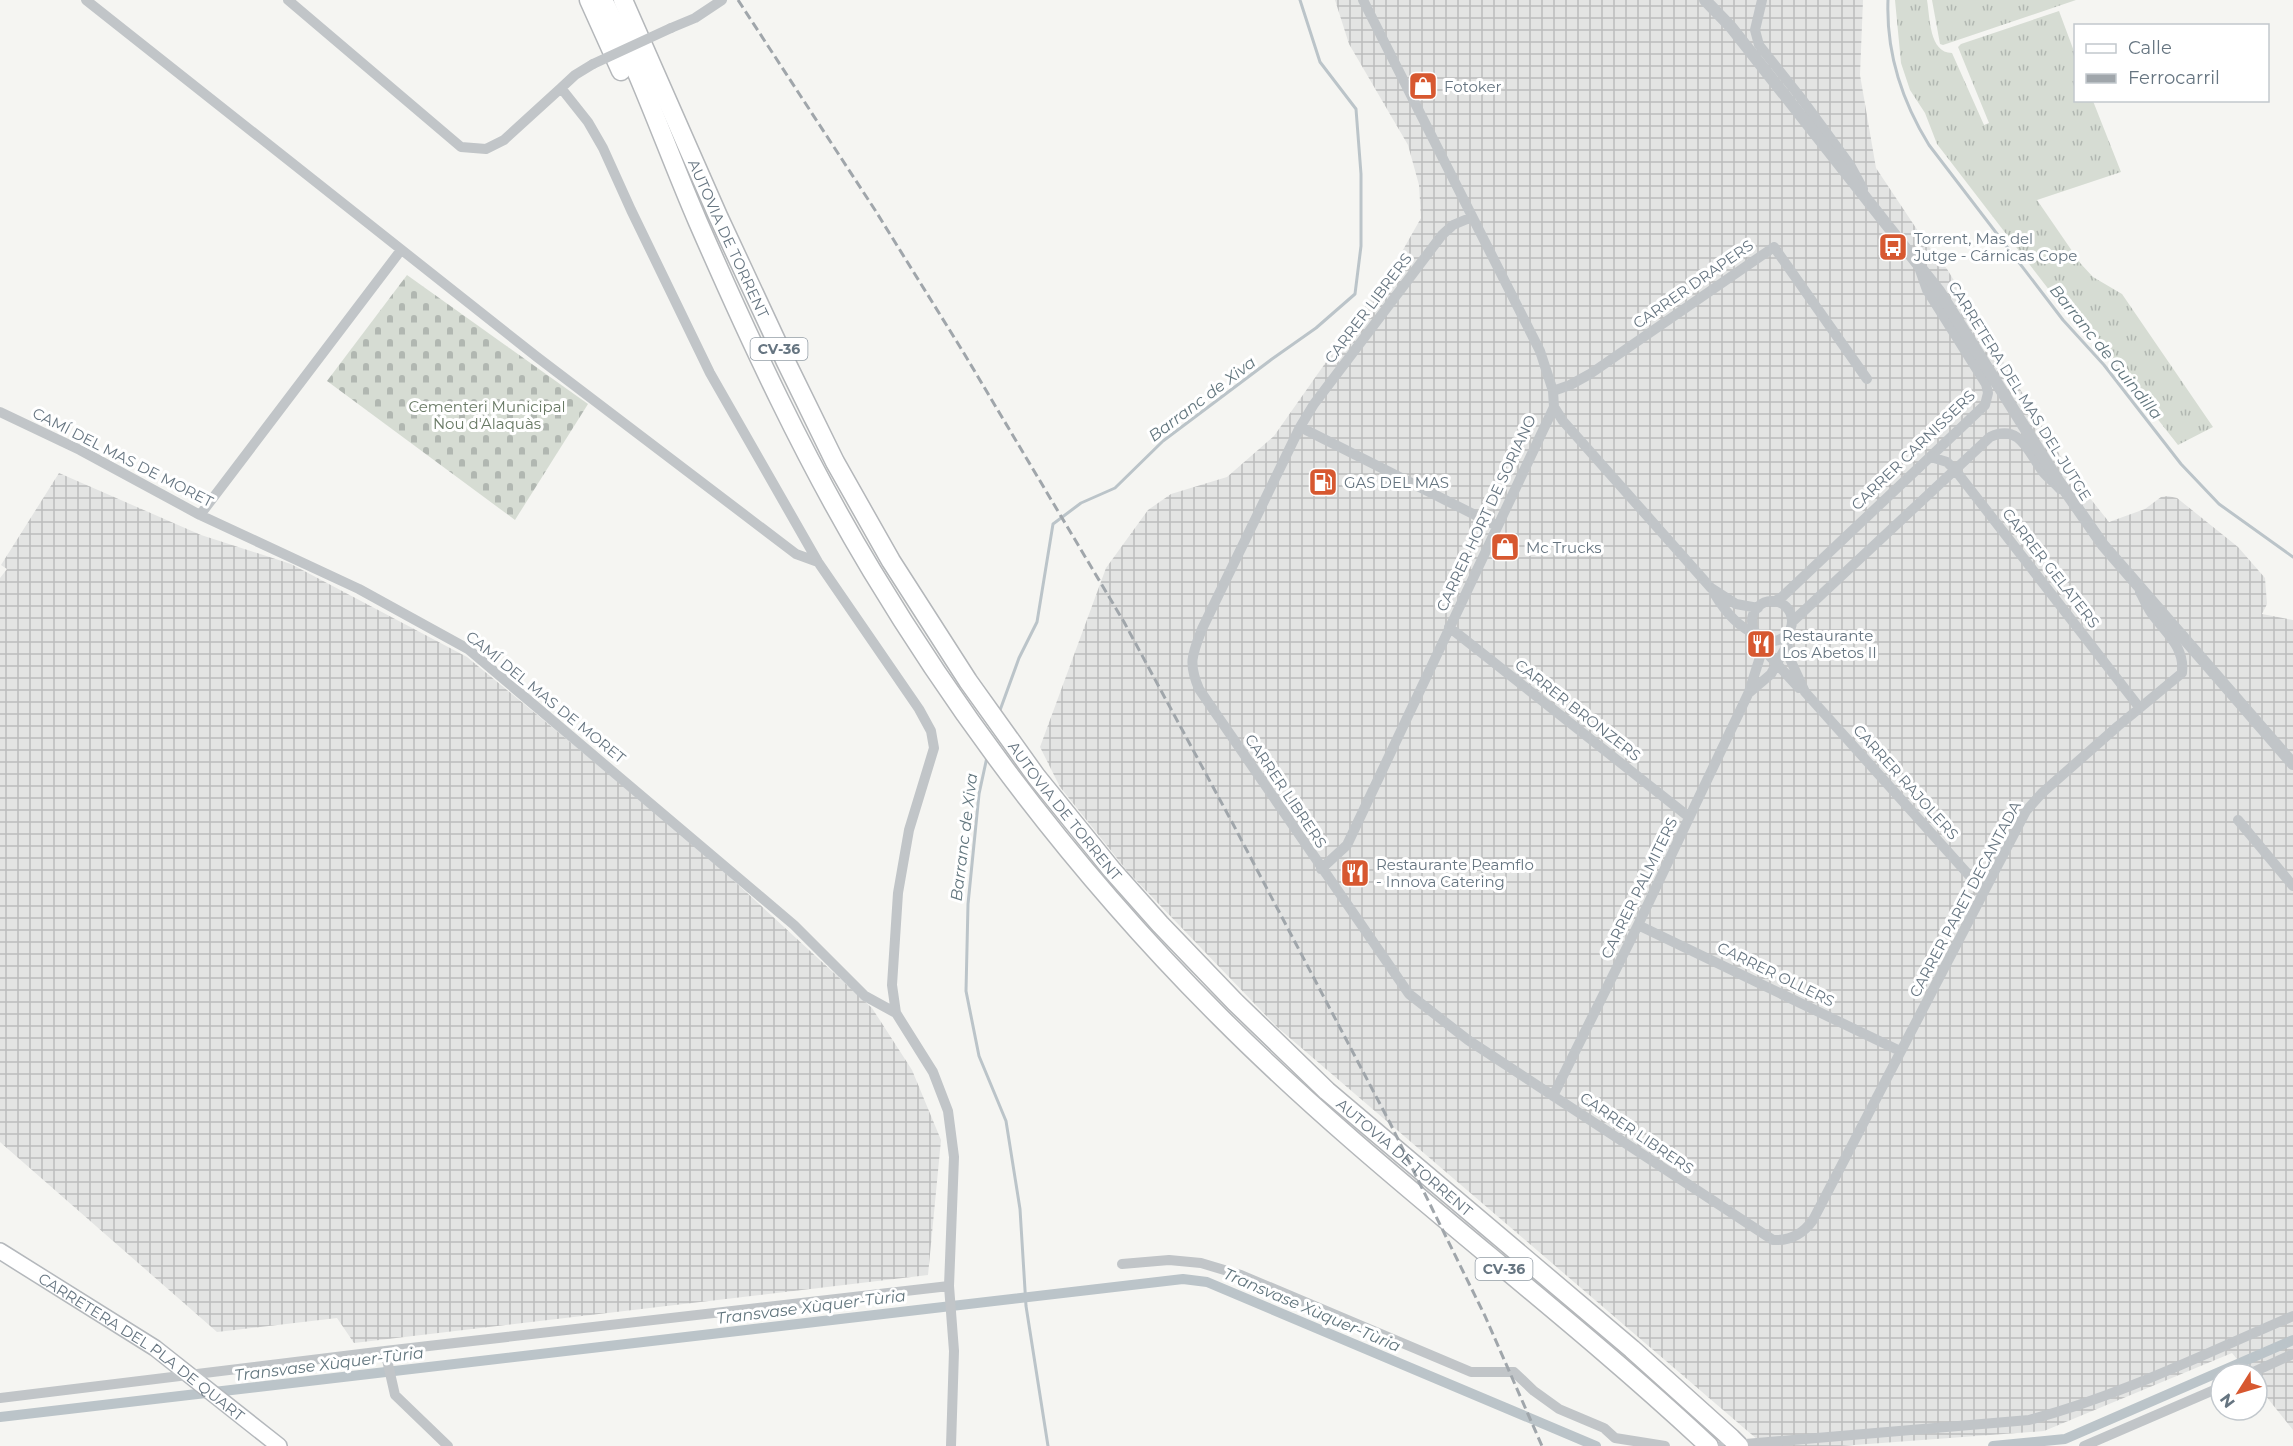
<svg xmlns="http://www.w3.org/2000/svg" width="2293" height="1446" font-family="Montserrat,sans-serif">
<defs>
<pattern id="industrial-grid" width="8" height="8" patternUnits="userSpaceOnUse" patternTransform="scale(1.5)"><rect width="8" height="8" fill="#e3e4e3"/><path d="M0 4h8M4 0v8" fill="none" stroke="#bcbdbd"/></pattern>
<pattern id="grass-tufts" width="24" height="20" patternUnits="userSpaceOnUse" patternTransform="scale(1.5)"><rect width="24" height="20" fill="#d6dcd3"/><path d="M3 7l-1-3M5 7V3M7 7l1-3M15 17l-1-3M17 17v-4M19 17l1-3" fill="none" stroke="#b1b7b1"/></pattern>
<pattern id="cemetery-stones" width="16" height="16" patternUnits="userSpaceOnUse" patternTransform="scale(1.5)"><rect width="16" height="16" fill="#d6dcd3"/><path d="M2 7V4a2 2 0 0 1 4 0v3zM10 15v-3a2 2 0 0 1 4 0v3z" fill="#b1b7b1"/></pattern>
</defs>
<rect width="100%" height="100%" fill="#f5f5f2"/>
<path fill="url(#industrial-grid)" d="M1335 0H1863L1860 75 1876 168 1926 243 1947 269 2074 478 2109 522 2145 509 2161 497 2168 496 2177 498 2238 547 2265 578 2267 604 2262 614 2293 620V1430L2257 1385V1374H2249L2232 1353 2044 1431 1841 1446H1765L1277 1027 1128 872 1060 787 1040 747 1106 568 1148 510 1171 494 1227 477 1274 436 1395 264 1421 218 1419 185 1408 145 1349 44Z
M59 473 201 535 291 564 467 657 695 845 872 1008 912 1070 941 1140 928 1275 354 1343 337 1318 217 1332 0 1142V578L7 569 1 565Z"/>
<path fill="url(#grass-tufts)" d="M1895 0H1927C1930 17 1929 53 1952 53L1984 125 1989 123 1958 47 1961 44 2059 11 2075 54 2076 100 2093 101 2121 172 2037 200 2081 264 2093 277 2122 294 2213 427 2178 445 2072 310 2063 308 1937 144 1925 113 1910 90 1901 63Z
M1932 0H2076L1943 45 1940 44Z"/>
<path fill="url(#cemetery-stones)" d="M407 275 588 404 515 520 327 381Z"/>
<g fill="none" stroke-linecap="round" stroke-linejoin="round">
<path stroke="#bbc4c9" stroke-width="3" d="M1888 0C1886 52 1902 101 1929 145L2063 320 2104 365 2181 464 2219 504 2293 557
M999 713 1019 658 1037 622 1053 524 1081 503 1115 488 1163 441 1272 359 1316 328 1355 294 1361 246V174L1356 109 1320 62 1300 0
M987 757 979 794 968 904 966 991 979 1056 1006 1121 1020 1209 1026 1306 1048 1446"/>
<path stroke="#bbc4c9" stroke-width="10" d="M0 1417 1183 1279 1207 1282 1596 1446
M1993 1446 2065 1439 2293 1340"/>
<g stroke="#b4b8bc" stroke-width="18">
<g id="secondary">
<path id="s1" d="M0 1251 155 1348 279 1446"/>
</g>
</g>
<g stroke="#b4b7ba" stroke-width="21">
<g id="motorway">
<path d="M589 0 621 71"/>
<path d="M603 0C640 71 666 148 698 222 750 341 805 460 872 571 969 732 1087 884 1220 1017 1373 1171 1551 1298 1709 1446"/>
<path id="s2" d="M623 0 718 216 786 362 835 462 891 561 968 681 1036 776 1112 870 1160 924 1235 1002 1327 1091 1632 1349 1731 1438"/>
</g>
</g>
<path stroke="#c1c5c8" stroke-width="10" d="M86 0 537 357 796 554 818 562
M288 0 461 147 486 149 504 140 561 88 588 122 603 148 631 210 710 373 818 562 919 709 931 731 934 748 909 830 898 893 892 985 896 1013 933 1072 948 1111 954 1157 949 1286 954 1351 951 1446
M1762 0 1755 30 1759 45 1801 98 1850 165 1863 189
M671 28 695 18 722 0
M561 88 575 75 593 64
M1472 217 1453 225 1442 235 1314 404 1300 427 1202 629C1192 655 1188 663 1199 689L1409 994 1468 1040 1773 1240C1790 1241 1803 1234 1813 1220L2026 811 2042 793 2118 726 2182 673C2185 647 2166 633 2152 614 2147 607 2144 599 2140 592
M1553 391 1570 385 1590 374 1774 247 1867 379
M1554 407 1563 421 1711 588 1736 604 1758 608
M0 412 80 450 200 515 359 589 468 649 794 925 865 996 896 1013
M1300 427 1497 526
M1931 457 1947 462 1956 471 2139 707
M200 515 401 250
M1714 593C1724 610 1737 627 1756 634
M1752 621a20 20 0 1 1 40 0a20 20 0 1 1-40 0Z
M1773 602 1782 597 1985 405 1988 393 1986 384 1927 290 1920 270
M1792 622 1990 437C2020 423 2028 452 2043 472 2048 478 2055 483 2060 489
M1449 627 1689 817
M1786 635 1790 659 1805 692 1984 892
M1764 643 1766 652 1799 688
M1750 692 1771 674 1787 645
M2238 820 2293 886
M1321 869 1347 845 1554 407 1553 391 1540 351 1363 0
M1638 925 1900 1051
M1553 1096 1638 925 1749 692 1760 657V637
M1122 1264 1169 1260 1201 1263 1241 1275 1471 1372H1514L1534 1391 1559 1409 1604 1428 1615 1438 1665 1446
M385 1351 395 1395 448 1446
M2249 1374 2293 1354
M0 1398 385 1351 949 1286
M1722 1446 2029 1420C2120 1396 2206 1353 2293 1316
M2084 1446 2221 1387"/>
<path stroke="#c1c5c8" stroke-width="12" d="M1705 0 1731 27 1939 291 2057 479 2103 545 2293 764"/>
<use href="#secondary" stroke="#fff" stroke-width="15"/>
<use href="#motorway" stroke="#fff" stroke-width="18"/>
<path stroke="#a0a6ab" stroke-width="3" stroke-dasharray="9 4.5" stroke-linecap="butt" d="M738 0 875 210 962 350 1124 622 1233 824 1390 1123 1485 1316 1542 1446"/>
<g stroke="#b4b7ba" stroke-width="21" stroke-linecap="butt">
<path id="motorway-bridge" d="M1731 1438 1739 1446"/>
</g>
<path stroke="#c1c5c8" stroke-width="10" d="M593 64 671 28"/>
<use href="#motorway-bridge" stroke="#fff" stroke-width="18"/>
</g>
<defs>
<g id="shop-square" transform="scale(1.5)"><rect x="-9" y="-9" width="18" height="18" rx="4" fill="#d75830" stroke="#fff"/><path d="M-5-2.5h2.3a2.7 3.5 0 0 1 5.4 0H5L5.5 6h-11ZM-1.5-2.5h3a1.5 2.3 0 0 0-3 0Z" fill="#fff"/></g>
<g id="bus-square" transform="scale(1.5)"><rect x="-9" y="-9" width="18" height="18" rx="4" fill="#d75830" stroke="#fff"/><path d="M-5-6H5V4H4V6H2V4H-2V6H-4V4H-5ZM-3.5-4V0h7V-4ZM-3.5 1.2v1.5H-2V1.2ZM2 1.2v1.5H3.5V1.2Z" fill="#fff"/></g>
<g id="fuel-square" transform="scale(1.5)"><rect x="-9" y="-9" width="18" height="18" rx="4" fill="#d75830" stroke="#fff"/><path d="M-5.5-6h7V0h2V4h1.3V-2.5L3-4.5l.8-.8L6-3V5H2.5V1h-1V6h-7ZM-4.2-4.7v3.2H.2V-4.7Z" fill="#fff"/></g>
<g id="restaurant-square" transform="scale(1.5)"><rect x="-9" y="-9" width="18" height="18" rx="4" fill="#d75830" stroke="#fff"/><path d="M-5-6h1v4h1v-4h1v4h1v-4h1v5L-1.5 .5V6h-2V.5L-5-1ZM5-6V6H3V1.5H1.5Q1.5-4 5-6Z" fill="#fff"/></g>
</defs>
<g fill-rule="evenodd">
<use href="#shop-square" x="1423" y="86"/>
<use href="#bus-square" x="1893" y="247"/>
<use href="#fuel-square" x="1323" y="482"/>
<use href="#shop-square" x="1505" y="547"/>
<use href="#restaurant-square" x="1761" y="644"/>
<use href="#restaurant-square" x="1355" y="873"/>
</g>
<g text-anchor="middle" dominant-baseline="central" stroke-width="6" stroke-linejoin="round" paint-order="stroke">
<g fill="#fff" stroke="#949ea7" stroke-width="1.5">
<rect x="750.5" y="338" width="57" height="22" rx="4.5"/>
<rect x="1475.5" y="1258" width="57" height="22" rx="4.5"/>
</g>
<g font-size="14" font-weight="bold" fill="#667581">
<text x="779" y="349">CV-36</text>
<text x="1504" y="1269">CV-36</text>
</g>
<g font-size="15" fill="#667581" stroke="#fff" text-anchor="start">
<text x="1444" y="86">Fotoker</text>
<text x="1914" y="238">Torrent, Mas del<tspan x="1914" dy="17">Jutge - Cárnicas Cope</tspan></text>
<text x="1344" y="482">GAS DEL MAS</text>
<text x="1526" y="547">Mc Trucks</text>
<text x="1782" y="635">Restaurante<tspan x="1782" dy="17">Los Abetos II</tspan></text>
<text x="1376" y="864">Restaurante Peamflo<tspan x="1376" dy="17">- Innova Catering</tspan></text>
</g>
<g font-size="15" fill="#667581" stroke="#fff">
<text stroke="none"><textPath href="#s2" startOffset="261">AUTOVIA DE TORRENT</textPath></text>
<text transform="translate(1693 284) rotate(-35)">CARRER DRAPERS</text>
<text transform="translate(1368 308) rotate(-53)">CARRER LIBRERS</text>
<text transform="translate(2020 391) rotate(58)">CARRETERA DEL MAS DEL JUTGE</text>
<text transform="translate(1913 450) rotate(-44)">CARRER CARNISSERS</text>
<text transform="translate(123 457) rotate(27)">CAMÍ DEL MAS DE MORET</text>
<text transform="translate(1486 513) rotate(-65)">CARRER HORT DE SORIANO</text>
<text transform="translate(2051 568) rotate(52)">CARRER GELATERS</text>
<text transform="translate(546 697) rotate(39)">CAMÍ DEL MAS DE MORET</text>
<text transform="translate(1578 710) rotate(38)">CARRER BRONZERS</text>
<text transform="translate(1906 782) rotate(48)">CARRER RAJOLERS</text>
<text transform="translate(1286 791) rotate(56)">CARRER LIBRERS</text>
<text stroke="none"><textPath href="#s2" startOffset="927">AUTOVIA DE TORRENT</textPath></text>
<text transform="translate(1639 888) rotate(-64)">CARRER PALMITERS</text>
<text transform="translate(1965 899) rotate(-62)">CARRER PARET DECANTADA</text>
<text transform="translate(1776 974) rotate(26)">CARRER OLLERS</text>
<text transform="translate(1637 1133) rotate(34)">CARRER LIBRERS</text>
<text stroke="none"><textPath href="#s2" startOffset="1413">AUTOVIA DE TORRENT</textPath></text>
<text stroke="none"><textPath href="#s1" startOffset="171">CARRETERA DEL PLA DE QUART</textPath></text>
</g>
<g font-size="15" fill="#687964" stroke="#fff">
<text x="487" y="406">Cementeri Municipal<tspan x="487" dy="17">Nou d'Alaquàs</tspan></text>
</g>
<g font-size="16" font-style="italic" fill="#62767e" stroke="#fff">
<text transform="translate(2106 352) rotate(51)">Barranc de Guindilla</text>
<text transform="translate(1202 399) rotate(-37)">Barranc de Xiva</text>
<text transform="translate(964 837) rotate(-83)">Barranc de Xiva</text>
<text transform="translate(811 1307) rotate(-7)">Transvase Xùquer-Tùria</text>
<text transform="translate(1312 1310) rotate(23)">Transvase Xùquer-Tùria</text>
<text transform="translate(329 1364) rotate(-7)">Transvase Xùquer-Tùria</text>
</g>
</g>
<rect x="2074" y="24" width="195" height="78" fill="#ffffff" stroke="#c2c8cd" stroke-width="1.5"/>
<rect x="2086" y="44" width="30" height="9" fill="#ffffff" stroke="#c2c8cd" stroke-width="1.5"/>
<text x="2128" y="54" font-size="18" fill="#667581">Calle</text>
<rect x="2086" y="74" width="30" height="9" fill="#a0a6ab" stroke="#c2c8cd" stroke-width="1.5"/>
<text x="2128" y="84" font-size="18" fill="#667581">Ferrocarril</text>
<g transform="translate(2239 1392) rotate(233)"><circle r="28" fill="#ffffff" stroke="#c2c8cd" stroke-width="1.5"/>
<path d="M0-4.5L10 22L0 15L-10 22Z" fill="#d75830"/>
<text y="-9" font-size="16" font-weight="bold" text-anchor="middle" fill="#667581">N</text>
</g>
</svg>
